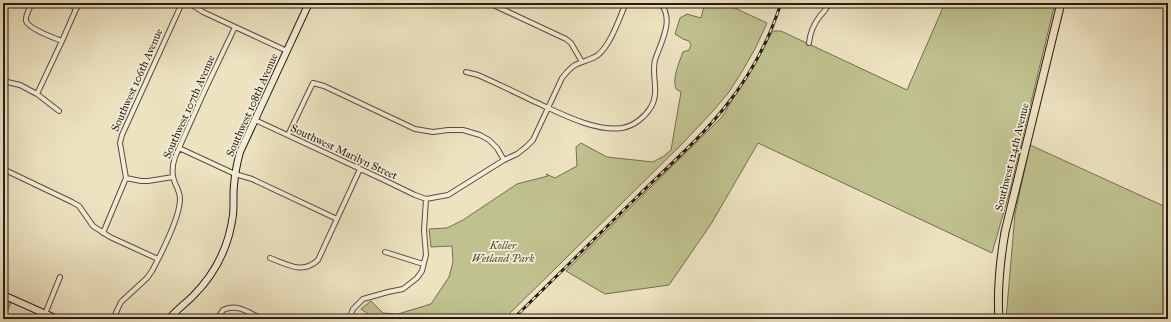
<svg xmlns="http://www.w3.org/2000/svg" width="1171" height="322" font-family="'IM FELL Great Primer',serif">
<rect width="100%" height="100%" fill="#ede3c1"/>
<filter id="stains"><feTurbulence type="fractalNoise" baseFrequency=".005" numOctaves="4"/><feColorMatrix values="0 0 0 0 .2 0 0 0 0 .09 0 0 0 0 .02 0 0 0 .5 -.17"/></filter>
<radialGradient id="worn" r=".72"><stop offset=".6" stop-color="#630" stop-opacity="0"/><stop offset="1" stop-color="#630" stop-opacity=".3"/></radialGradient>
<path fill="#bfc18e" stroke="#736e50" d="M705 3H724L767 23 756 47 743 70 729 92 714 110 682 144 504 319H375L361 309 371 301 383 313 398 314 431 304 449 277 453 262 452 246 431 247 429 229 447 228 463 220 517 184 548 176 546 174 555 178 577 166 576 147 581 143 607 157 653 162 664 156 671 150 681 92 676 89C672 78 679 63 683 52L689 50 691 45 689 41 683 39 675 34 680 18 687 14 701 18Z
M945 3H1055L1009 194 992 253 758 143 711 224 669 285 605 294 566 271 722 117 773 31H781L907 90Z
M1030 145 1168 208V319H1006L1015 214Z
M3 299 11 303 6 314 10 317 9 319H3Z"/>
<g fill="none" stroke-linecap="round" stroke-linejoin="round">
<g stroke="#584d3e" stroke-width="6">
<path id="street" d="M32 3C30 8 25 15 26 21 29 29 54 38 62 41
M69 3 76 9
M189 3 203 12 287 51
M489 3 566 39 571 43 582 62
M809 43C810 32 813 25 820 16 824 12 827 8 829 3
M466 72 478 75C496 83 515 92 533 101 558 112 594 132 622 128 634 126 645 117 651 107 660 92 651 75 655 60 661 42 675 19 660 3
M3 81 20 85 37 94 59 111
M37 94 62 41 76 9 81 3
M255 120 384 180 415 195 426 199 448 195 504 160 517 154 526 147 533 140 562 78C566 73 570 68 575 65 583 61 591 60 598 55 611 44 619 19 626 3
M288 135 310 89 313 83 324 86 415 129 433 132 448 130H463L480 135 489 140 497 148 504 160
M179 148 235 174 252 179 337 219
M3 169 72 202 79 206 93 226 110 237 158 259
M126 178 141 181H148L173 177
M103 233 126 178 120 143 122 135 182 3
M385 252 423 264
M270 258C287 264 302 275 318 260L360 169
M43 319 60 277
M113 319 121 302 147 278 152 271C161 254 180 218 180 199 180 190 174 184 173 176 172 170 173 163 175 157L204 92 235 27
M217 319 223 310C237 303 250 313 262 319
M349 319 353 309 363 299 388 292 403 289 417 278 422 271 426 255 424 230 426 199"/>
</g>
<g stroke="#271b13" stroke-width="8">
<path id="secondary" d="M3 295 57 319
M169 319C176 310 185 304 193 296 215 274 229 246 233 215 234 205 233 195 234 185 235 173 237 163 240 152L309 3"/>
</g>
<g stroke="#271b13" stroke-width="9">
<path id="primary" d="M999 319C997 290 1000 261 1005 232L1061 3"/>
</g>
<use href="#street" stroke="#f3edd7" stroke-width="4"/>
<use href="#secondary" stroke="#f3edd7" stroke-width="6"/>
<use href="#primary" stroke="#ede3c1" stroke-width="7"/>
<g stroke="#271b13" stroke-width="3">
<path id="rail" d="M513 319C554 279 595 238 636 198 666 168 699 140 725 107 750 76 769 40 781 3"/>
</g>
<use href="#rail" stroke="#f3edd7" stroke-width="1.5" stroke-dasharray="4.5" stroke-linecap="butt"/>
</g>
<g text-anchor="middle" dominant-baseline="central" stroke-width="3.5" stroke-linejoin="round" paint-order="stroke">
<g font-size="11" fill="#271b13" stroke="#f3edd7">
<text transform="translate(137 80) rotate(-66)">Southwest 106th Avenue</text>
<text transform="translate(252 105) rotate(-66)">Southwest 108th Avenue</text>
<text transform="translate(189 107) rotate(-66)">Southwest 107th Avenue</text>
<text transform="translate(344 152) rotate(25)">Southwest Marilyn Street</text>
<text transform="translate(1012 157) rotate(-76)">Southwest 124th Avenue</text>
</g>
<g font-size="11" font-style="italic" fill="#554d38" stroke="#f3edd7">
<text x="503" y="245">Koller<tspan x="503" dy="13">Wetland Park</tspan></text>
</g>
</g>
<rect width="1171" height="322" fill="none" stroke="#ede3c1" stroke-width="16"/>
<rect x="4" y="4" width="1163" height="314" fill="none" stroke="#271b13" stroke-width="2"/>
<rect x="8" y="8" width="1155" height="306" fill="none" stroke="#271b13"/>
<rect width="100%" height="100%" filter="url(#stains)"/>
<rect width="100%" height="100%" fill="url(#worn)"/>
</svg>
